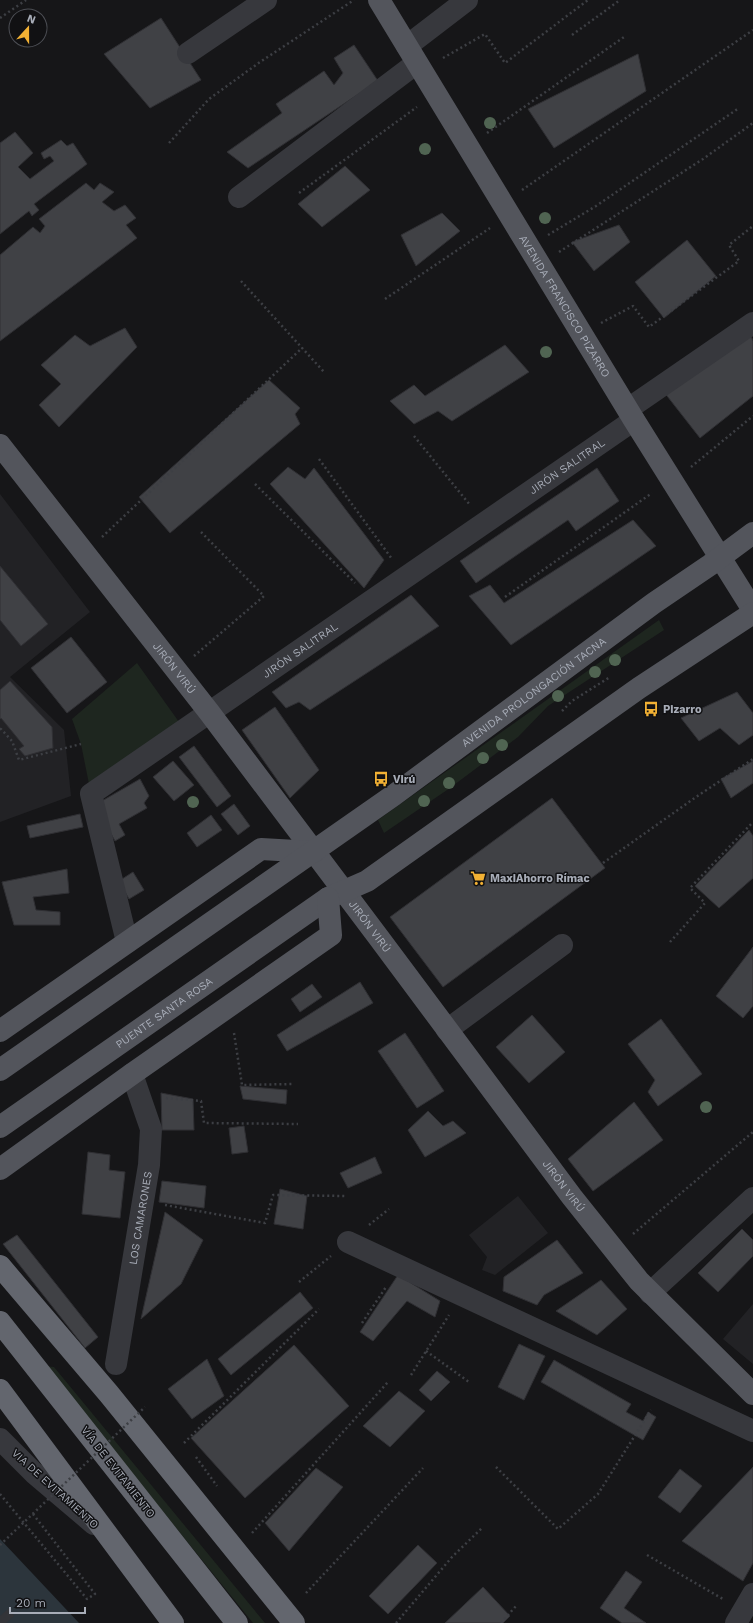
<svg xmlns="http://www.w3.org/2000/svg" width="753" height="1623" font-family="'Work Sans',sans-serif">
<rect width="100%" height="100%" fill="#161618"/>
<path fill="#222225" d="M0 494 90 612 10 677 64 730 71 796 0 822Z
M518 1196 548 1233 495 1275 482 1270 487 1257 469 1235Z
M753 1304V1364L723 1339Z"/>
<path fill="#1e261f" d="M659 620 664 630 548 706 518 737 450 788 384 833 378 820Z
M137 663 184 729 91 794 81 744 72 719Z
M45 1366 54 1367 265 1623H253Z"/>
<path fill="#2c353c" d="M0 1539 79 1623H0Z"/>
<path fill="#404145" stroke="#303034" d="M161 18 201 80 150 108 104 54Z
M354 45 378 81 248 168 227 152 282 113 276 104 324 71 334 85 343 73 334 58Z
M638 54 646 91 554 148 528 109Z
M15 132 33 153 18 167 30 179 54 161 50 156 44 159 41 153 61 140 67 146 73 143 87 164 34 204 39 210 32 216 29 211 0 234V143Z
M345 166 370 190 322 227 298 204Z
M86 183 94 190 100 183 114 192 102 202 114 211 125 205 136 218 126 225 137 238 0 341V255L33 227 40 233 45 226 39 219Z
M442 213 460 231 416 266 401 235Z
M619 225 630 242 594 271 572 242Z
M687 240 716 276 664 318 635 282Z
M125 328 137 347 59 427 39 405 61 384 41 365 75 335 90 346Z
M749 331 753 341V396L700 438 664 392Z
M505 345 529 372 452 421 438 411 414 424 390 401 414 385 425 396Z
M269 380 300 408 295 414 300 424 170 533 139 497Z
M288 467 305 479 314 468 384 560 364 588 270 484Z
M597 468 619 501 576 531 568 520 476 583 460 561Z
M633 520 656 546 511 645 469 596 490 585 504 603Z
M0 566 48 624 21 646 0 620Z
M411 595 439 626 310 710 299 702 286 708 272 692Z
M71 637 107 682 67 713 31 668Z
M10 681 52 727 53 748 25 756 19 749 24 746 1 718 0 719V690Z
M737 692 753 713V735L739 745 720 728 699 741 681 718Z
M275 707 319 770 290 798 242 730Z
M194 746 231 796 217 807 179 757Z
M173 761 194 785 174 801 153 777Z
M753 761V783L731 798 721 779Z
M140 779 149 796 144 803 147 808 119 824 125 835 115 841 95 805Z
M552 798 605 868 443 987 390 917Z
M234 804 250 826 238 835 221 814Z
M80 814 83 827 30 838 27 826Z
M211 815 222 830 197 847 187 833Z
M749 830 753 836V878L719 908 695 886Z
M67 869 69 893 33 897 36 910 60 912V925H14L2 882Z
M133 872 144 890 129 899 119 881Z
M753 947V1006L743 1018 716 996Z
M360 982 373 1003 287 1051 277 1035Z
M312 984 322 997 300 1012 291 999Z
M532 1015 565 1052 529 1083 496 1047Z
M661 1019 702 1074 658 1106 648 1092 655 1080 628 1044Z
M405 1033 444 1091 417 1108 378 1051Z
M240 1086 287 1090 286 1104 243 1099Z
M161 1093 193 1099 194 1130H162Z
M634 1102 663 1140 593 1191 568 1159Z
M428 1111 443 1126 453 1121 466 1133 425 1157 408 1130Z
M244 1126 248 1152 232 1154 229 1128Z
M88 1152 110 1155 109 1170 125 1172 120 1218 82 1214Z
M375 1157 382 1173 348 1188 340 1173Z
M162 1181 206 1186 204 1208 159 1202Z
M280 1189 307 1196 303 1229 274 1224Z
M165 1212 203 1240 181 1284 141 1319Z
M742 1229 753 1240V1256L718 1292 698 1273Z
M17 1235 98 1337 85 1348 3 1244Z
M557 1240 583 1273 544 1295 537 1305 503 1291 504 1277Z
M398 1275 440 1301 435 1317 407 1301 373 1341 360 1332Z
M601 1280 627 1309 597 1335 556 1311Z
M300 1292 313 1308 231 1375 218 1359Z
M519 1344 545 1356 524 1400 498 1387Z
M294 1345 349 1406 245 1498 191 1438Z
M207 1359 224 1396 192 1419 168 1389Z
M554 1360 631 1404 626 1412 643 1421 648 1412 656 1417 643 1440 541 1382Z
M437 1371 450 1382 431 1401 419 1390Z
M399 1391 425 1411 390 1447 363 1426Z
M753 1467V1563L743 1581 682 1541Z
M316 1468 343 1487 289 1551 265 1523Z
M680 1469 702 1486 680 1513 658 1497Z
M418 1545 437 1563 388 1614 369 1596Z
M626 1571 642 1582 624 1608 646 1623H622L600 1608Z
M483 1587 510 1616 503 1623H445Z"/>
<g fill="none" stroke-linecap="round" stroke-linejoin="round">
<path stroke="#333438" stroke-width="22" stroke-dasharray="22 11" stroke-linecap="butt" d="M0 1616 6 1623"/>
<path stroke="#3d3f44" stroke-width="2.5" stroke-dasharray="2 3" stroke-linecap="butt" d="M0 18 26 0
M572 35 620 0
M443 58 485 34 505 63 588 0
M487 133 624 37
M169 143 209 99 260 62 354 0
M522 190 753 30
M299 193 417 107
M548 235 596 206 739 108
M559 252 703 159 753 123
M241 281 324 372
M385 299 490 228
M601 323 633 306 649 327 739 261 729 245 753 226
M414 436 470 505
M319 459 392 559
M691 467 753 416
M255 484 355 583
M102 537 302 348
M505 597 652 493
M194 656 264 596 201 532
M562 711 572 701 610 677
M0 729H1L12 741 19 760 81 744
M603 863 696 797 753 759
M670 942 705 903 690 888 753 822
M234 1033 242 1085 293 1084
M166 1098 201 1101 204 1123 298 1124
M165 1205 265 1223 273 1195 345 1196
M369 1225 389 1209
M633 1234 753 1132
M299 1282 331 1256
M362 1323 386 1287
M426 1351 469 1382
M411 1375 449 1315
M184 1443 319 1309
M196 1457 217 1486
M496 1467 558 1529 598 1494 651 1410
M0 1494 87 1599 95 1594 33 1514
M252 1533 388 1382
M647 1555 723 1599
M306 1593 423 1468
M396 1623 452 1557 483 1527
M501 1623 516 1606"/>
<g stroke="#37383d" stroke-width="22">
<path d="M407 46 467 0"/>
<path d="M188 53 266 0"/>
<path d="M239 197 410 68 416 62"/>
<path d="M628 409 753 323"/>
<path id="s1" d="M127 942 91 794 634 420"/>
<path d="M447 1030 562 945"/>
<path d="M348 1242 753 1431"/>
<path d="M650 1293 753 1198"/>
<path id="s2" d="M116 1364 149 1165 151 1129 132 1074"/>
<path d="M0 1439 34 1473 94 1524"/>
<path d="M736 1623 753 1594"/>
</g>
<g stroke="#53555c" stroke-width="22">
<path id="s3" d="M379 0 634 420 753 610"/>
<path id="s4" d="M0 445 209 712 379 938 572 1197 639 1281 753 1394"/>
<path d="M0 1031 261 849 314 852"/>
<path id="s5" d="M0 1070 394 795 654 603 710 565 753 533"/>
<path id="s6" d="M0 1127 328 898 367 881 639 688 753 613"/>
<path d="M0 1169 132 1074 331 935 328 898"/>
</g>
<path stroke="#63666e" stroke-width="22" d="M0 1266 109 1394 294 1623
M0 1322 237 1623
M0 1390 173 1623"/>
<path stroke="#3d3f44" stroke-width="2.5" stroke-dasharray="2 3" stroke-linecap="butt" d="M0 1545 145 1407"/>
</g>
<g fill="#506452">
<circle cx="490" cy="123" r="6"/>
<circle cx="425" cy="149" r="6"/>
<circle cx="545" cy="218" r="6"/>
<circle cx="546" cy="352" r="6"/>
<circle cx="615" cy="660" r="6"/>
<circle cx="595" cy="672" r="6"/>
<circle cx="558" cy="696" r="6"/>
<circle cx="502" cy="745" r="6"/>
<circle cx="483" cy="758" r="6"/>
<circle cx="449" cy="783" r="6"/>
<circle cx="424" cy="801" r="6"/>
<circle cx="193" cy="802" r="6"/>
<circle cx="706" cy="1107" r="6"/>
</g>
<defs>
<g id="bus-bare" transform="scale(1.2)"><path d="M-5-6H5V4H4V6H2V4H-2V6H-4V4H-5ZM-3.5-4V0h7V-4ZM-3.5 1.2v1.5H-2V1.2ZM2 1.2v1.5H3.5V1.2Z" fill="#f2b134" stroke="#111113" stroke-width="2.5" paint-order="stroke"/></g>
<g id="supermarket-bare" transform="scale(1.2)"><path d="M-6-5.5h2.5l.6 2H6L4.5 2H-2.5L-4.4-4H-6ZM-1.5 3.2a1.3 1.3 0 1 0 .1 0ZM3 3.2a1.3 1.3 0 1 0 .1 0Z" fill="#f2b134" stroke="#111113" stroke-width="2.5" paint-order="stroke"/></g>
</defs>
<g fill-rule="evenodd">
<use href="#bus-bare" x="651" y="709"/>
<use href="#bus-bare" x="381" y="779"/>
<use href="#supermarket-bare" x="478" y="878"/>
</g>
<g text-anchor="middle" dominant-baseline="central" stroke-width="3" stroke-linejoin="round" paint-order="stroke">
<g font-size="11" fill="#a8adb8" stroke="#111113">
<text stroke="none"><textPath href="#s3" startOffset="358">AVENIDA FRANCISCO PIZARRO</textPath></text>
<text stroke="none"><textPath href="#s1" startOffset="730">JIRÓN SALITRAL</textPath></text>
<text stroke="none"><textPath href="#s1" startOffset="406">JIRÓN SALITRAL</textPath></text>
<text stroke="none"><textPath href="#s4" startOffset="283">JIRÓN VIRÚ</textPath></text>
<text stroke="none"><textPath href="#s5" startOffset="654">AVENIDA PROLONGACIÓN TACNA</textPath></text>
<text stroke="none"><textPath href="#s4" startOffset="607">JIRÓN VIRÚ</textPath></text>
<text stroke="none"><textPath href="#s6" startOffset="200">PUENTE SANTA ROSA</textPath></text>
<text stroke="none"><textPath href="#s4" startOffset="931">JIRÓN VIRÚ</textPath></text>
<text stroke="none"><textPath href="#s2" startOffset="148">LOS CAMARONES</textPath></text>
<text transform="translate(118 1472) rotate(52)">VÍA DE EVITAMIENTO</text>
<text transform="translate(55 1489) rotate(42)">VIA DE EVITAMIENTO</text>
</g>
<g font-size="11" font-weight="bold" fill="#a8adb8" stroke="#111113" text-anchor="start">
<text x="663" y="709">Pizarro</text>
<text x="393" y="779">Virú</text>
<text x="490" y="878">MaxiAhorro Rímac</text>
</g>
</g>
<g transform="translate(28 28) rotate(21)"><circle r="19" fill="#111113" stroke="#4d4f55"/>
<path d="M0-3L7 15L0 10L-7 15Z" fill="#f2b134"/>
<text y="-6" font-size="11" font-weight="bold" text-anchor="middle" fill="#a8adb8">N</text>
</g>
<path d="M10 1607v6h75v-6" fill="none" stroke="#a8adb8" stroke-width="2"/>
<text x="16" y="1607" font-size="12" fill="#a8adb8" stroke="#111113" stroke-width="3" paint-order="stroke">20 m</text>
</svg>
